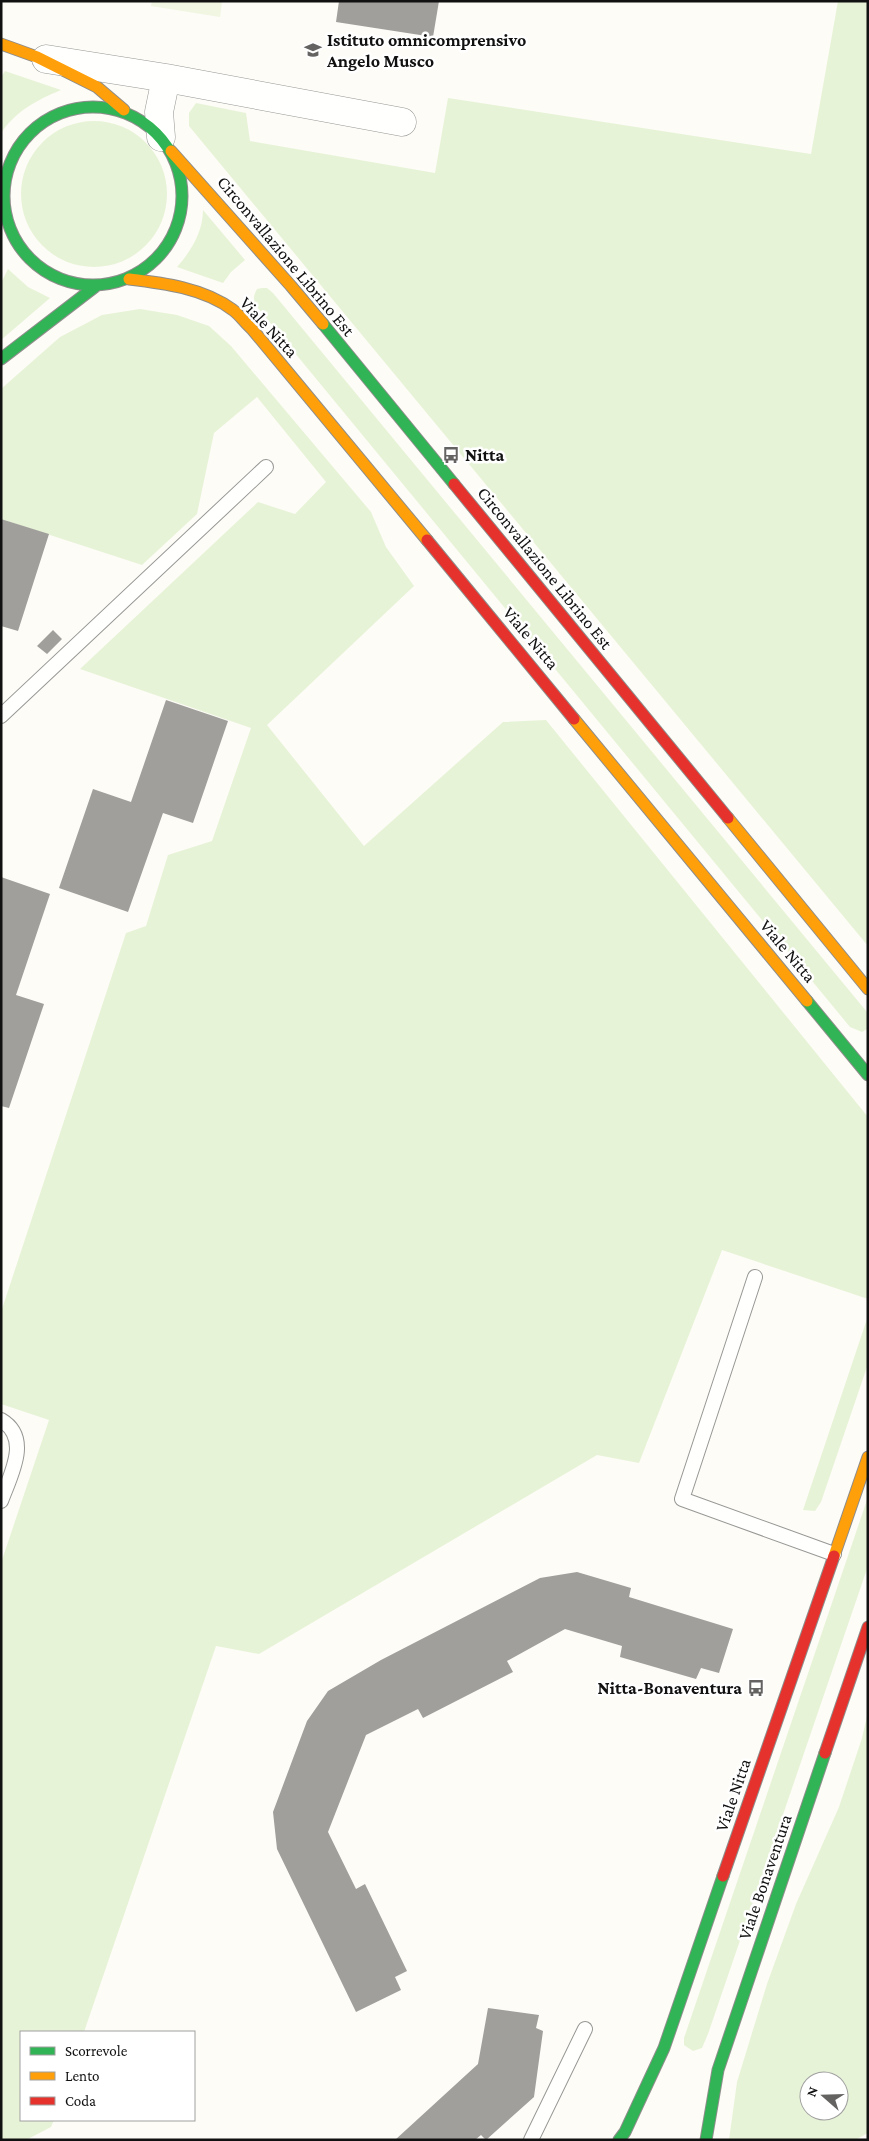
<svg xmlns="http://www.w3.org/2000/svg" width="869" height="2141" font-family="'Crimson Pro',serif">
<rect width="100%" height="100%" fill="#fdfcf7"/>
<path fill="#e7f3d7" fill-rule="evenodd" d="M838 1H868V946L189 126V113L196 103 246 113 250 141 435 173 448 98 811 154Z
M5 71 61 90C37 100 16 111 1 133V77Z
M21 194a73 73 0 1 1 146 0a73 73 0 1 1-146 0Z
M203 210 245 260 231 272 223 283 177 267C191 251 203 232 203 210Z
M8 269 28 287 50 298 1 340V283Z
M262 288H267L273 293 867 1012V1029L862 1032 850 1027 257 307C253 300 253 296 257 289Z
M140 309 177 315 209 326 231 346 371 512 386 547 414 586 267 725 364 846 503 722 546 720 868 1117V1299L722 1250 639 1463 597 1455 259 1654 216 1646 84 2032H21V2120H54L51 2127 26 2140H1V1563L49 1420 1 1404V1312L126 933 146 926 168 855 212 841 251 728 80 669 258 502 295 514 326 482 257 397 214 433 197 514 142 565 1 519V389L60 337 102 315Z
M868 1316V1364L821 1502 815 1511 803 1510Z
M868 1497V1566L708 2034 702 2048 693 2051 684 2045V2038Z
M868 1712V2133L855 2140H729L737 2082 767 1984 796 1904 839 1807 862 1738ZM809 2081H839V2111H809Z"/>
<path fill="#f0f6e1" d="M152 1H222L220 17 151 6Z"/>
<path fill="#a19f9c" d="M339 1H439L433 37 336 22Z
M1 519 49 534 18 631 1 626Z
M53 630 62 639 47 654 37 646Z
M166 700 228 721 193 823 163 813 128 912 59 888 93 789 131 802Z
M1 877 50 894 16 995 44 1004 9 1108 1 1106Z
M577 1572 631 1588 629 1597 733 1629 719 1673 701 1668 696 1679 620 1657 622 1646 565 1629 507 1661 513 1672 423 1718 418 1709 366 1735 328 1832 356 1889 365 1884 407 1971 395 1977 401 1990 356 2012 277 1849 273 1812 307 1721 328 1691 381 1660 540 1578Z
M488 2008 539 2015 536 2028 543 2031 534 2097 486 2140 481 2135 475 2140H395L478 2064Z"/>
<g fill="none" stroke-linecap="round" stroke-linejoin="round">
<g stroke="#979795" stroke-width="16">
<path id="lane" d="M1 716 266 467
M755 1277 682 1499 834 1554
M1 1420C32 1438 10 1476 1 1501
M531 2140 585 2029"/>
</g>
<g stroke="#979795" stroke-width="29">
<path id="street" d="M46 59 166 78 402 122
M161 137 159 112 166 78"/>
</g>
<g stroke="#8e8d8b" stroke-width="13">
<path id="fast" d="M4 196a89 89 0 1 1 178 0a89 89 0 1 1-178 0Z
M323 324 454 484
M1 359 96 286
M807 1001 868 1075
M619 2140 625 2132 664 2048 723 1876
M706 2140 718 2070 825 1753"/>
</g>
<g stroke="#8e8d8b" stroke-width="13">
<path id="slow" d="M1 44 37 57 97 87 124 110
M171 151 291 286 323 324
M129 279C163 283 204 288 233 310 240 315 245 323 252 329L427 540
M574 719 807 1001
M728 818 868 989
M834 1556 868 1457"/>
</g>
<g stroke="#8e8d8b" stroke-width="13">
<path id="jam" d="M454 484 728 818
M427 540 574 719
M825 1753 868 1627
M723 1876 834 1556"/>
</g>
<use href="#lane" stroke="#fffffe" stroke-width="14"/>
<use href="#street" stroke="#fffffe" stroke-width="28"/>
<use href="#fast" stroke="#30b455" stroke-width="11"/>
<use href="#slow" stroke="#ff9f0a" stroke-width="11"/>
<use href="#jam" stroke="#e5322d" stroke-width="11"/>
</g>
<defs>
<g id="school-bare" transform="scale(1.35)"><path d="M0-5L7-2L0 1L-7-2ZM-4 1L0 2.5L4 1V4Q0 6-4 4Z" fill="#646362" stroke="#fff" stroke-width="2.5" paint-order="stroke"/></g>
<g id="bus-bare" transform="scale(1.35)"><path d="M-5-6H5V4H4V6H2V4H-2V6H-4V4H-5ZM-3.5-4V0h7V-4ZM-3.5 1.2v1.5H-2V1.2ZM2 1.2v1.5H3.5V1.2Z" fill="#646362" stroke="#fff" stroke-width="2.5" paint-order="stroke"/></g>
</defs>
<g fill-rule="evenodd">
<use href="#school-bare" x="313" y="50"/>
<use href="#bus-bare" x="451" y="455"/>
<use href="#bus-bare" x="756" y="1688"/>
</g>
<g text-anchor="middle" dominant-baseline="central" stroke-width="5" stroke-linejoin="round" paint-order="stroke">
<g font-size="18" font-weight="bold" fill="#111" stroke="#fff" text-anchor="start">
<text x="327" y="40">Istituto omnicomprensivo<tspan x="327" dy="21">Angelo Musco</tspan></text>
<text x="465" y="455">Nitta</text>
<text x="742" y="1688" text-anchor="end">Nitta-Bonaventura</text>
</g>
<g font-size="18" fill="#111" stroke="#fff">
<text transform="translate(286 256) rotate(50)">Circonvallazione Librino Est</text>
<text transform="translate(269 327) rotate(47)">Viale Nitta</text>
<text transform="translate(545 568) rotate(51)">Circonvallazione Librino Est</text>
<text transform="translate(531 638) rotate(50)">Viale Nitta</text>
<text transform="translate(788 951) rotate(50)">Viale Nitta</text>
<text transform="translate(733 1795) rotate(-71)">Viale Nitta</text>
<text transform="translate(765 1877) rotate(-71)">Viale Bonaventura</text>
</g>
</g>
<rect width="869" height="2141" fill="none" stroke="#111111" stroke-width="5"/>
<rect x="20" y="2031" width="175" height="90" fill="#ffffff" stroke="#a0a0a0"/>
<rect x="30" y="2047" width="25" height="8" fill="#30b455" stroke="#a0a0a0"/>
<text x="65" y="2056" font-size="15" fill="#111111">Scorrevole</text>
<rect x="30" y="2072" width="25" height="8" fill="#ff9f0a" stroke="#a0a0a0"/>
<text x="65" y="2081" font-size="15" fill="#111111">Lento</text>
<rect x="30" y="2097" width="25" height="8" fill="#e5322d" stroke="#a0a0a0"/>
<text x="65" y="2106" font-size="15" fill="#111111">Coda</text>
<g transform="translate(824 2096) rotate(290)"><circle r="24" fill="#ffffff" stroke="#a0a0a0"/>
<path d="M0-4L9 19L0 12L-9 19Z" fill="#646362"/>
<text y="-8" font-size="14" font-weight="bold" text-anchor="middle" fill="#111111">N</text>
</g>
</svg>
